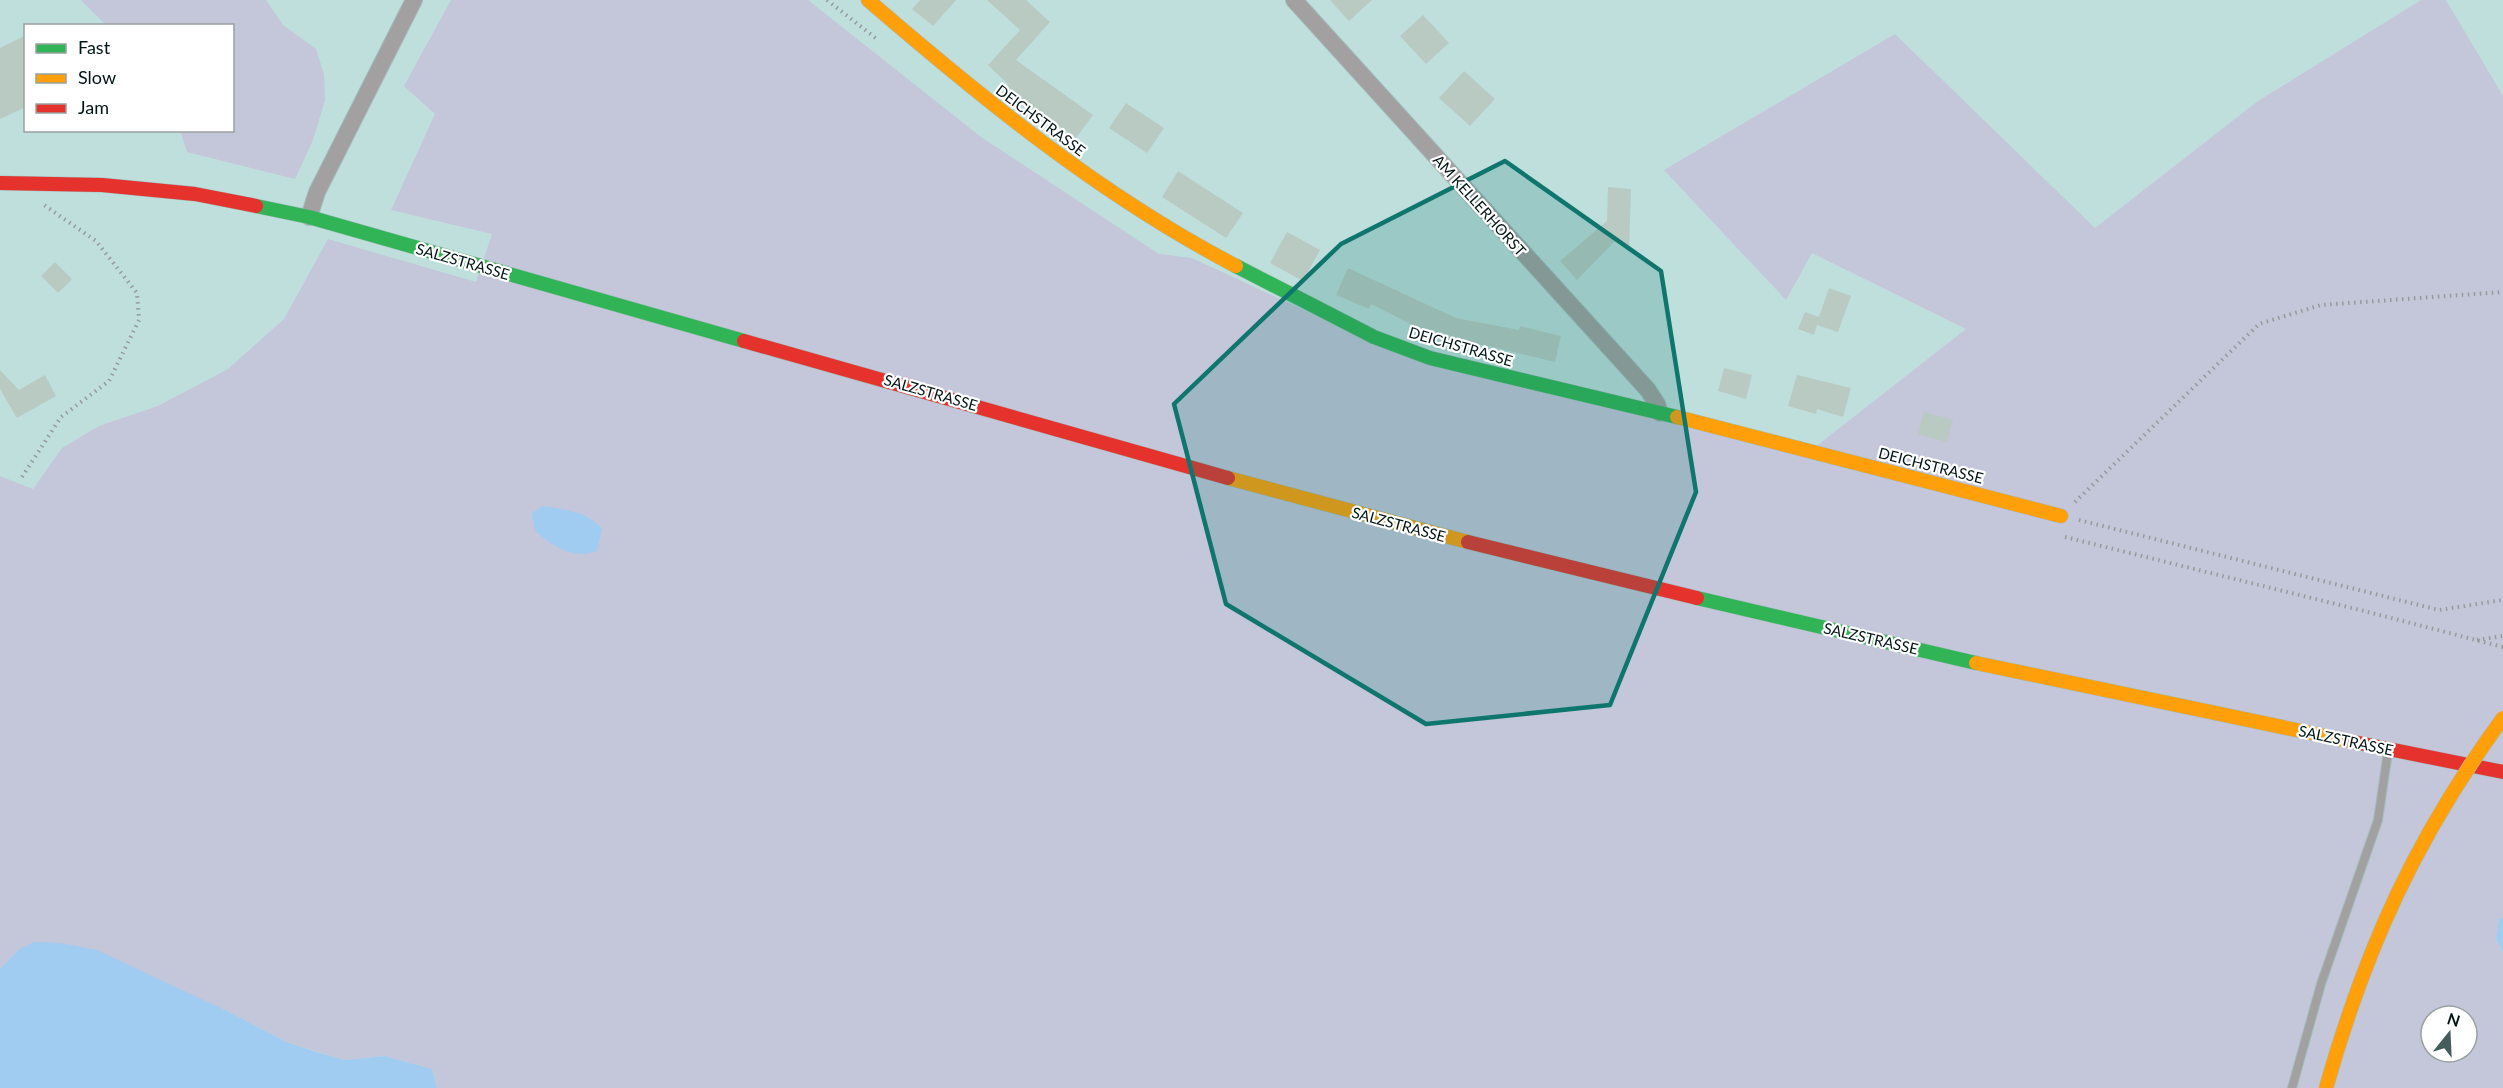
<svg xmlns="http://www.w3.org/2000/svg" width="2503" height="1088" font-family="Lato,sans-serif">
<rect width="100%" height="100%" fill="#bfdfdd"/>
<path fill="#c4c6da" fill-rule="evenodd" d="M81 0H266L283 25 316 49 324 74 325 100 313 140 295 179 187 152 180 131 232 130V26L106 25Z
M451 0H808L981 137 1159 254 1192 258 1366 339 1805 455 1966 329 1812 253 1786 300 1664 170 1895 34 2095 228 2258 101 2421 0H2446L2503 96V918L2499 919 2496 939 2503 952V1088H437L432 1069 385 1056 345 1060 289 1043 225 1010 18 950 0 969V476L33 489 62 448 99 426 158 406 228 369 284 319 328 239 476 282 492 234 391 210 435 114 404 86ZM2431 1016H2467V1052H2431Z"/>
<path fill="#a1ccf1" d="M543 506C564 509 589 512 602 529L597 551C573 560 553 546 535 531L532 513Z
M2503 918V952L2496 939 2499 919Z
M34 942 60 943 97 950 225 1010 289 1043 317 1052 345 1060 385 1056 432 1069 437 1088H0V969L18 950Z"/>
<path fill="#b8cac2" d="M920 0H956L933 26 912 9Z
M987 0H1026L1050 22 1016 60 1093 115 1076 138 1005 88 1008 84 988 65 1020 30Z
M1330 0H1372L1349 21Z
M1423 15 1449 43 1426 64 1400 36Z
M26 35V107L0 119V48Z
M1464 71 1495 99 1470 126 1439 98Z
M1126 103 1164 128 1147 153 1109 128Z
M1178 171 1243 213 1226 238 1162 197Z
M1608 187 1631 189 1629 252 1617 239 1577 280 1560 261 1607 221Z
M1287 232 1320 250 1303 281 1270 263Z
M55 262 72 279 58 293 41 276Z
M1348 268 1456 318 1519 330 1520 326 1561 336 1555 362 1493 347 1436 337 1371 304 1369 309 1336 295Z
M1829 288 1851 296 1838 332 1817 325 1814 335 1798 329 1805 312 1819 317Z
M1724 368 1752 375 1746 399 1718 391Z
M0 370 19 390 45 375 56 396 17 418 0 389Z
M1797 375 1851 388 1843 417 1817 409 1816 414 1788 406Z
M1924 412 1953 420 1947 442 1918 434Z"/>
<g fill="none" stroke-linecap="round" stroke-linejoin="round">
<g stroke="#a3bcba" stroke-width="10">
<path id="lane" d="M2292 1088 2321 984 2378 820 2388 752"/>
</g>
<g stroke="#a3bcba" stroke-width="18">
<path id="street" d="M1294 0 1648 390 1657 404 1660 413
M309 217 317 192 414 0"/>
</g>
<g stroke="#a3bcba" stroke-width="15">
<path id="fast" d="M256 206 309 217 744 341
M1236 266 1374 337 1430 358 1677 417
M1697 598 1976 663"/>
</g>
<g stroke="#a3bcba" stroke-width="15">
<path id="slow" d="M868 0C983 99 1100 195 1236 266
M1677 417 2061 516
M1228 478 1468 542
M1976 663 2349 741"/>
</g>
<g stroke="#a3bcba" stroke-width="15">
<path id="jam" d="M0 183 102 185 195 194 256 206
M744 341 1228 478
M1468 542 1697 598
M2349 741 2503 772"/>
</g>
<path stroke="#959b9b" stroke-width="4" stroke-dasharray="1.5 4.5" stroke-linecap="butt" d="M827 0 878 40
M22 477 61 417 109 381 139 320 137 293 96 241 44 205
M2075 502 2259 324 2321 305 2503 292
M2079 520 2439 610 2503 600
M2065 537 2364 611 2503 647
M2477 640 2503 636"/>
<use href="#lane" stroke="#a2a0a1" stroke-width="8"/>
<use href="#street" stroke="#a2a0a1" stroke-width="16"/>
<use href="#fast" stroke="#30b455" stroke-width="14"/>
<use href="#slow" stroke="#ff9f0a" stroke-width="14"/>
<use href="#jam" stroke="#e5322d" stroke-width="14"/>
<g stroke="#a3bcba" stroke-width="15" stroke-linecap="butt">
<path id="slow-bridge" d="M2326 1088C2366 947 2416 837 2503 718"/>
</g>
<use href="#slow-bridge" stroke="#ff9f0a" stroke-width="14"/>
</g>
<path fill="#0f766e" fill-opacity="0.2" stroke="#0f766e" stroke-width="4.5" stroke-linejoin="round" d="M1505 161 1661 271 1696 492 1610 705 1426 724 1226 604 1174 404 1341 244Z"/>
<g text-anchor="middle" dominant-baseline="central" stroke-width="4.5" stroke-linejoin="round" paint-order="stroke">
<g font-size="15" fill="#011514" stroke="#fff">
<text transform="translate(1041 120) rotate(37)">DEICHSTRASSE</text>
<text transform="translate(1480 205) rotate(48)">AM KELLERHORST</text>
<text transform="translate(463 261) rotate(16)">SALZSTRASSE</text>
<text transform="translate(1461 346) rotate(16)">DEICHSTRASSE</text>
<text transform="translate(931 392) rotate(16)">SALZSTRASSE</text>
<text transform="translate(1931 465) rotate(14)">DEICHSTRASSE</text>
<text transform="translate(1399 524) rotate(15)">SALZSTRASSE</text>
<text transform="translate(1871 638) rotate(13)">SALZSTRASSE</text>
<text transform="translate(2346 740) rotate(12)">SALZSTRASSE</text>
</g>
</g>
<rect x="24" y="24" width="210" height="108" fill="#ffffff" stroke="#99a1a1" stroke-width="1.5"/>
<rect x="36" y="44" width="30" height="9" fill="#30b455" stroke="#99a1a1" stroke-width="1.5"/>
<text x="78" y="54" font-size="18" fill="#011514">Fast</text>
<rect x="36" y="74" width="30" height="9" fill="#ff9f0a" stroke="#99a1a1" stroke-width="1.5"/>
<text x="78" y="84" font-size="18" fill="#011514">Slow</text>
<rect x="36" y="104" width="30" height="9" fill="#e5322d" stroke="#99a1a1" stroke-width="1.5"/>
<text x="78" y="114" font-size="18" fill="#011514">Jam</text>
<g transform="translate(2449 1034) rotate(18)"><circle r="28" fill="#ffffff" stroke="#99a1a1" stroke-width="1.5"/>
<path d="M0-4.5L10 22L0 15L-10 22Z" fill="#445c5a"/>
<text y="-9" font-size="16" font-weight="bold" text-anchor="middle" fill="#011514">N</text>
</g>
</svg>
